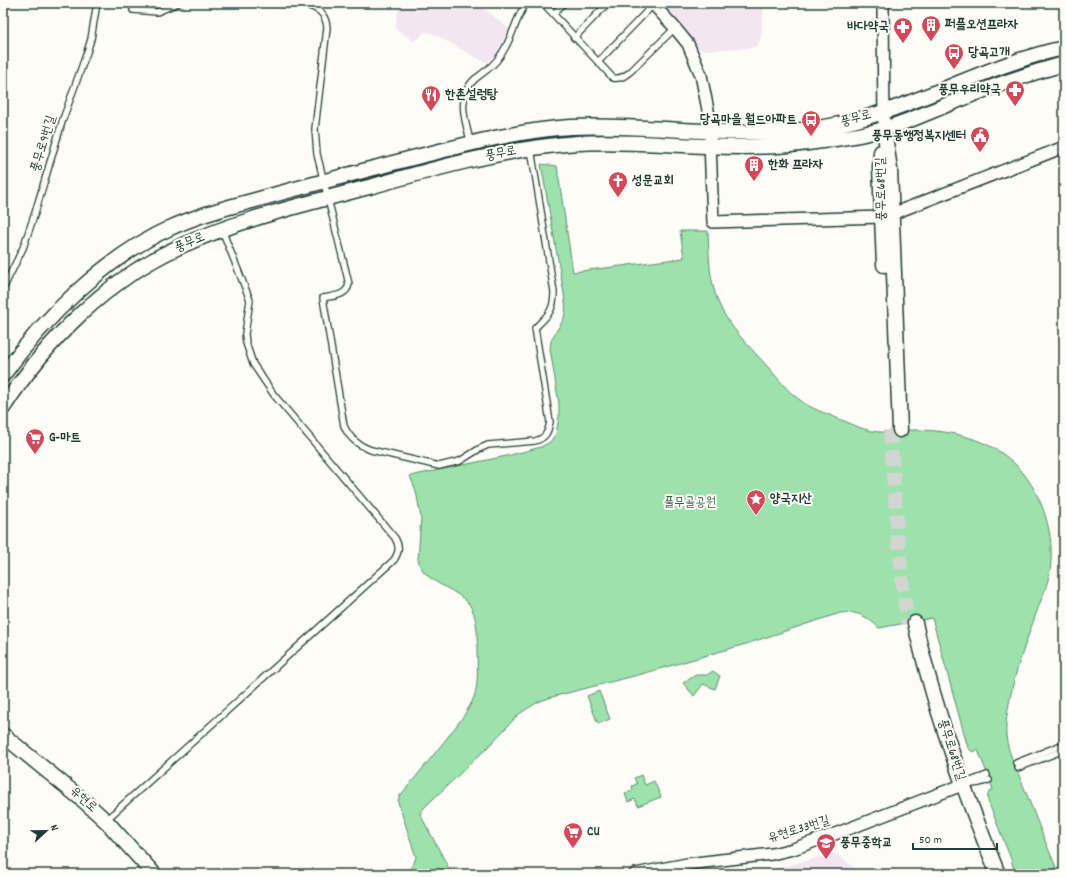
<svg xmlns="http://www.w3.org/2000/svg" width="1067" height="877" font-family="Dekko,'Poor Story',sans-serif">
<rect width="100%" height="100%" fill="#fdfcf7"/>
<filter id="ink" filterUnits="userSpaceOnUse"><feTurbulence type="fractalNoise" baseFrequency=".025" numOctaves="2"/><feDisplacementMap in="SourceGraphic" scale="8" xChannelSelector="R" yChannelSelector="G"/><feConvolveMatrix kernelMatrix="1 2 1 2 8 2 1 2 1" color-interpolation-filters="sRGB"/></filter>
<g filter="url(#ink)">
<path fill="#f2e7f1" d="M399 3H473L490 13 509 29 496 54 489 62H484L432 33 424 32 418 39 413 41 395 28Z
M661 3H764L761 37 759 43 755 47 750 48 706 50 695 49 687 34Z
M832 854H836L841 857 862 874H731L773 869Z"/>
<path fill="#9de1ac" stroke="#5e8f70" d="M541 164 557 166 573 272 684 258 680 231H708C709 255 709 282 719 304 728 326 751 348 767 366 777 377 787 391 800 400 811 409 826 413 839 419 850 423 861 429 872 431 886 434 901 430 915 430 956 430 998 441 1024 474 1042 497 1053 531 1051 560 1051 578 1042 597 1036 614 1027 639 1018 663 1012 689 1009 704 1005 720 1006 736 1008 753 1017 770 1023 785 1035 815 1046 845 1059 874H1015L1011 859 988 801C987 795 988 792 993 789L978 750 973 752 968 748 932 618 879 628C866 616 859 611 840 613L746 644 642 674 552 697 538 702 519 714 486 749 432 800 422 810 420 814 452 874H405L414 863 416 857 398 802 399 797C417 776 434 754 451 733 459 722 469 710 474 697 479 684 477 662 477 648 478 635 477 615 469 604 454 586 423 584 418 559L421 518 416 491 410 476 511 455 541 447 550 442 556 434 559 417V404L550 349C550 337 558 330 563 320 567 311 565 302 564 294Z
M713 671 720 676 715 689 703 684 694 696 683 683 696 675H707Z
M599 691 610 719 598 724 587 696Z
M641 775 645 785 654 781 661 797 638 806 635 799 628 802 625 794 633 790 632 786 637 784 634 778Z"/>
<g fill="none" stroke-linecap="round" stroke-linejoin="round">
<path stroke="#d1d6d0" stroke-width="14" stroke-dasharray="14 7" stroke-linecap="butt" d="M890 430C895 495 898 559 908 624"/>
<g stroke="#1f3d34" stroke-width="8">
<path id="service" d="M271 3 309 6C321 10 326 16 327 28L315 129 317 154 349 284C347 296 333 296 323 298L344 426C350 439 358 445 371 450L439 466 460 461 479 449 488 445 535 441C546 438 548 432 550 422L535 328C548 315 554 311 554 292L531 149
M543 3 613 78C621 79 625 76 631 71L675 28
M133 10 157 12 178 3
M553 14 564 3
M574 38 608 3
M598 62 653 5
M471 143C465 122 456 96 475 79 484 72 494 66 500 56 512 40 515 20 526 3
M3 289 23 248 35 213 62 122 87 52 91 39 97 3
M1016 763 1064 744
M1018 768 1064 750
M968 782 987 775
M963 785 980 783 989 780
M106 820 394 560C399 552 400 547 395 538L274 395 253 364 246 343 245 334 250 300 222 230"/>
</g>
<g stroke="#1f3d34" stroke-width="14">
<path id="minor" d="M652 3 675 28 688 44 701 75 709 115 713 222 882 217
M883 3 884 129
M892 214 1064 147
M635 874 687 864 772 854 793 849 843 831 962 785"/>
</g>
<g stroke="#1f3d34" stroke-width="17">
<path id="tertiary" d="M884 129 890 169 900 430
M881 152 880 167 884 265
M3 375C44 318 106 257 170 228 196 216 224 208 252 201 296 188 341 177 385 165 446 150 508 131 571 127 657 123 744 142 830 126 911 111 983 65 1064 48
M3 408C46 341 107 279 181 246 240 219 306 204 369 187 437 168 507 148 578 143 621 140 664 145 706 146 744 148 784 147 822 141 842 138 864 135 884 129 908 122 931 111 954 102 990 87 1027 74 1064 64
M915 623C934 709 964 792 998 874
M3 735 84 801 106 821 154 874"/>
</g>
<use href="#service" stroke="#fdfcf7" stroke-width="5.5"/>
<use href="#minor" stroke="#fdfcf7" stroke-width="11"/>
<use href="#tertiary" stroke="#fdfcf7" stroke-width="14"/>
</g>
</g>
<defs>
<g id="building-pin" transform="scale(1)"><path d="M0 17L-7.5 6A9.5 9.5 0 1 1 7.5 6Z" fill="#d1495b" stroke="#fdfcf7"/><path d="M-4-6H4V6H1V3H-1V6H-4ZM-2.5-4.3h1.7v1.8h-1.7ZM.8-4.3h1.7v1.8H.8ZM-2.5-1h1.7V.8h-1.7ZM.8-1h1.7V.8H.8Z" fill="#fff"/></g>
<g id="pharmacy-pin" transform="scale(1)"><path d="M0 17L-7.5 6A9.5 9.5 0 1 1 7.5 6Z" fill="#d1495b" stroke="#fdfcf7"/><path d="M-2-6h4v4h4v4h-4v4h-4v-4h-4v-4h4Z" fill="#fff"/></g>
<g id="bus-pin" transform="scale(1)"><path d="M0 17L-7.5 6A9.5 9.5 0 1 1 7.5 6Z" fill="#d1495b" stroke="#fdfcf7"/><path d="M-5-6H5V4H4V6H2V4H-2V6H-4V4H-5ZM-3.5-4V0h7V-4ZM-3.5 1.2v1.5H-2V1.2ZM2 1.2v1.5H3.5V1.2Z" fill="#fff"/></g>
<g id="restaurant-pin" transform="scale(1)"><path d="M0 17L-7.5 6A9.5 9.5 0 1 1 7.5 6Z" fill="#d1495b" stroke="#fdfcf7"/><path d="M-5-6h1v4h1v-4h1v4h1v-4h1v5L-1.5 .5V6h-2V.5L-5-1ZM5-6V6H3V1.5H1.5Q1.5-4 5-6Z" fill="#fff"/></g>
<g id="civic-pin" transform="scale(1)"><path d="M0 17L-7.5 6A9.5 9.5 0 1 1 7.5 6Z" fill="#d1495b" stroke="#fdfcf7"/><path d="M-.6-6.5H3V-4.5H.6V-3L4-1V1h2V6H-6V1h2V-1L-.6-3ZM-1.2 2.5V6h2.4V2.5Z" fill="#fff"/></g>
<g id="church-pin" transform="scale(1)"><path d="M0 17L-7.5 6A9.5 9.5 0 1 1 7.5 6Z" fill="#d1495b" stroke="#fdfcf7"/><path d="M-1.2-6h2.4v3.5h3.3v2.4h-3.3V6h-2.4V-.1h-3.3v-2.4h3.3Z" fill="#fff"/></g>
<g id="supermarket-pin" transform="scale(1)"><path d="M0 17L-7.5 6A9.5 9.5 0 1 1 7.5 6Z" fill="#d1495b" stroke="#fdfcf7"/><path d="M-6-5.5h2.5l.6 2H6L4.5 2H-2.5L-4.4-4H-6ZM-1.5 3.2a1.3 1.3 0 1 0 .1 0ZM3 3.2a1.3 1.3 0 1 0 .1 0Z" fill="#fff"/></g>
<g id="sight-pin" transform="scale(1)"><path d="M0 17L-7.5 6A9.5 9.5 0 1 1 7.5 6Z" fill="#d1495b" stroke="#fdfcf7"/><path d="M0-6L1.8-2.2L6-1.7L2.9 1.2L3.7 5.4L0 3.3L-3.7 5.4L-2.9 1.2L-6-1.7L-1.8-2.2Z" fill="#fff"/></g>
<g id="school-pin" transform="scale(1)"><path d="M0 17L-7.5 6A9.5 9.5 0 1 1 7.5 6Z" fill="#d1495b" stroke="#fdfcf7"/><path d="M0-5L7-2L0 1L-7-2ZM-4 1L0 2.5L4 1V4Q0 6-4 4Z" fill="#fff"/></g>
</defs>
<g fill-rule="evenodd">
<use href="#building-pin" x="931" y="25"/>
<use href="#pharmacy-pin" x="903" y="27"/>
<use href="#bus-pin" x="954" y="53"/>
<use href="#pharmacy-pin" x="1015" y="90"/>
<use href="#restaurant-pin" x="431" y="95"/>
<use href="#bus-pin" x="811" y="120"/>
<use href="#civic-pin" x="980" y="136"/>
<use href="#building-pin" x="754" y="165"/>
<use href="#church-pin" x="618" y="181"/>
<use href="#supermarket-pin" x="35" y="438"/>
<use href="#sight-pin" x="756" y="499"/>
<use href="#supermarket-pin" x="573" y="832"/>
<use href="#school-pin" x="826" y="843"/>
</g>
<g text-anchor="middle" dominant-baseline="central" stroke-width="4" stroke-linejoin="round" paint-order="stroke">
<g font-size="13" font-weight="bold" fill="#1f3d34" stroke="#fdfcf7" text-anchor="start">
<text x="945" y="25">퍼플오션프라자</text>
<text x="889" y="27" text-anchor="end">바다약국</text>
<text x="968" y="53">당곡고개</text>
<text x="1001" y="90" text-anchor="end">풍무우리약국</text>
<text x="445" y="95">한촌설렁탕</text>
<text x="797" y="120" text-anchor="end">당곡마을 월드아파트</text>
<text x="966" y="136" text-anchor="end">풍무동행정복지센터</text>
<text x="768" y="165">한화 프라자</text>
<text x="632" y="181">성문교회</text>
<text x="49" y="438">G-마트</text>
<text x="770" y="499">양국지산</text>
<text x="587" y="832">CU</text>
<text x="840" y="843">풍무중학교</text>
</g>
<g font-size="13" fill="#1f3d34" stroke="#fdfcf7">
<text transform="translate(856 119) rotate(-15)">풍무로</text>
<text transform="translate(44 144) rotate(-73)">풍무로9번길</text>
<text transform="translate(501 154) rotate(-11)">풍무로</text>
<text transform="translate(882 189) rotate(-91)">풍무로68번길</text>
<text transform="translate(190 243) rotate(-23)">풍무로</text>
<text transform="translate(951 750) rotate(72)">풍무로68번길</text>
<text transform="translate(83 800) rotate(42)">유현로</text>
<text transform="translate(799 830) rotate(-17)">유현로33번길</text>
</g>
<g font-size="13" fill="#385e4c" stroke="#fdfcf7">
<text x="690" y="503">풀무골공원</text>
</g>
</g>
<rect width="1067" height="877" fill="none" stroke="#fdfcf7" stroke-width="16"/>
<rect x="8" y="8" width="1051" height="861" fill="none" stroke="#1f3d34" stroke-width="1.5" filter="url(#ink)"/>
<g transform="translate(46 831) rotate(68)" stroke="#fdfcf7" stroke-width="3" paint-order="stroke">
<path d="M0-3L7 15L0 10L-7 15Z" fill="#1f3d34"/>
<text y="-6" font-size="11" font-weight="bold" text-anchor="middle" fill="#1f3d34">N</text>
</g>
<path d="M913 843v6h84v-6" fill="none" stroke="#1f3d34" stroke-width="2"/>
<text x="919" y="843" font-size="12" fill="#1f3d34" stroke="#fdfcf7" stroke-width="3" paint-order="stroke">50 m</text>
</svg>
